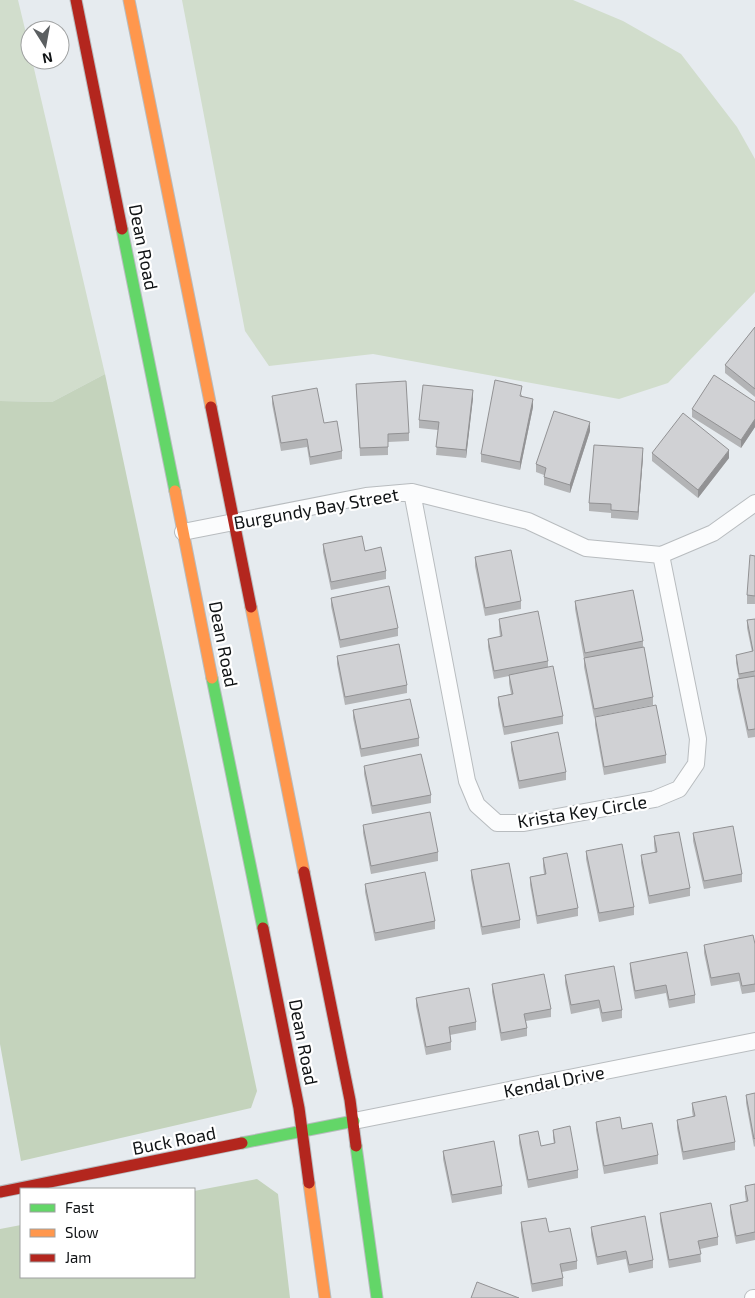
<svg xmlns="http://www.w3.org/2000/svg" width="755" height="1298" font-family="'Exo 2',sans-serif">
<rect width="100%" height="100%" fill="#e6ebef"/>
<path fill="#d1ddcc" d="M0 0H18L30 50V60H32L105 374 52 402 0 401Z
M182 0H573L623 21 681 54 737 127 755 159V292L668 383 619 399 373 354 269 366 245 331Z"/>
<path fill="#c4d3bc" d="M105 374 257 1091 251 1108 21 1161 0 1044V401L52 402Z
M257 1179 278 1194 290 1298H0V1229L21 1225V1277H194V1191Z"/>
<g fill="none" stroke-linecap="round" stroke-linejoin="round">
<g stroke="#b8bcbf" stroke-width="18">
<path id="street" d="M412 492 467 781 477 805 497 823H524L655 799 679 789 696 764 698 739 661 555
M183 532 366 496 412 492 528 521 586 548 661 555 713 533 755 503
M354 1121 755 1041
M753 1298H755"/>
</g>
<g stroke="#b8bcbf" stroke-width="13">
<path id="fast" d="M122 229 175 491
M212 678 263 928
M242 1143 354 1121
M356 1146 377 1298"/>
</g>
<g stroke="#b8bcbf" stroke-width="13">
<path id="slow" d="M129 0 211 407
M175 491 212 678
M251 607 304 872
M309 1183 325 1298"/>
</g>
<g stroke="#b8bcbf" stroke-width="13">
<path id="jam" d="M76 0 122 229
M211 407 251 607
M304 872 350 1100 356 1146
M263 928 299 1108 309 1183
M0 1192 242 1143"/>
</g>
<use href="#street" stroke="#fbfcfd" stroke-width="16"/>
<use href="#fast" stroke="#63d668" stroke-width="11"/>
<use href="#slow" stroke="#ff974d" stroke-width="11"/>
<use href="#jam" stroke="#b3261e" stroke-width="11"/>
</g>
<path fill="#b3b4b6" d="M755 327V397L725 373V365Z
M356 384 409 433V441L388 442V455L360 456Z
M522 394V397L533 407 520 470 481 462V454Z
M272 396 324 423 342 451V459L310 465 307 447 281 451 272 404Z
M473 398 466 458 436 455 438 430 419 428V420Z
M755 402V427L741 448 692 417V409Z
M590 431 570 493 544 485V475L536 472V464Z
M652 453 729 458 698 498 652 461Z
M643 457 638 520 611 518V513L589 511V503Z
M323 544 365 551 386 571V579L331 590 323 552Z
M755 556V604H747V595Z
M475 557 521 601V609L485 616 475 566Z
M331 598 398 628V636L340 648 331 606Z
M575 601 643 641V647L653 697V705L594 717 584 667V659L575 609Z
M499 619 548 661V667L563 716V724L504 735 498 705V697L511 694 509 683V676L494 679 488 647V639L500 637 499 627Z
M755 619V737L748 738 737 687V679H739L736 663V655L752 652 747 628V620Z
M337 656 407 685V693L345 705 337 664Z
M353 710 419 738V746L361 757 353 718Z
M595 717 666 755V763L604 775 595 725Z
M511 742 566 772V780L519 789 511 750Z
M364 766 431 795V803L372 814 364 774Z
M363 825 438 852V861L371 874 363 833Z
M693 833 742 874V882L704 889 693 841Z
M654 836 690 888V896L649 904 641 863V855L655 853 654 844Z
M586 851 634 907V915L599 922 586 859Z
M543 858 578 908V916L537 924 530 885V877L544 874 543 866Z
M471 870 520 920V928L482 935 471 878Z
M365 884 435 921V929L375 941 365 892Z
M755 944V992L742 994 739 981 711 986 704 953V945Z
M630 963 695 995V1003L669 1008 666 993 635 999 630 971Z
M565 975 622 1010V1018L602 1022 599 1008 571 1014 565 983Z
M492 984 551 1009V1017L526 1021 527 1028V1036L501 1041 492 992Z
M416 998 476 1022V1030L450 1035 451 1042V1050L426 1055 416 1006Z
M755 1093V1146L754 1147 746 1103V1095Z
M692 1103 735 1142V1150L683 1160 677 1128V1120L693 1117 692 1111Z
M596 1122 622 1129 658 1155V1164L604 1174 596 1130Z
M553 1130 578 1170V1178L528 1188 519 1143V1135L541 1146 554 1144 553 1138Z
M443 1151 502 1186V1194L452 1203 443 1159Z
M755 1184V1240L736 1244 730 1213V1205L746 1202 745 1194V1186Z
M660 1213 718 1237V1245L700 1249 701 1262 669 1268 660 1221Z
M521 1222 549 1232 577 1261V1269L562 1272 563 1278V1286L532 1292 521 1231Z
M591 1227 653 1260V1268L629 1273 626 1259 597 1265 591 1235Z"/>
<path fill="#929294" d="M473 390V398L466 458V450Z
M533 399V407L520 470V462Z
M755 419V427L741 448V440Z
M590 422V431L570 493V485Z
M643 448V457L638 520V512Z
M729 450V458L698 498V490Z"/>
<path fill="#d0d1d4" stroke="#929294" d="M755 327V389L725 365Z
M714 375 755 402V419L741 440 692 409Z
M495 380 522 386 520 396 533 399 520 462 481 454Z
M406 381 409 433 388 434V447L360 448 356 384Z
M423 385 473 390 466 450 436 447 439 422 419 420Z
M317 388 324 423 337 421 342 451 310 457 307 439 281 443 272 396Z
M554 411 590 422 570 485 544 477 546 468 536 464Z
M683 413 729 450 698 490 652 453Z
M594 445 643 448 638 512 611 510V504L589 503Z
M362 536 365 551 381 547 386 571 331 582 323 544Z
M511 550 521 601 485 608 475 557Z
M750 555 755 556V596L747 595Z
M389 586 398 628 340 640 331 598Z
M633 590 643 641 585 653 575 601Z
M538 611 548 661 494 671 488 639 502 636 499 619Z
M755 619V671L739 674 736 655 753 651 747 620Z
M399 644 407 685 345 697 337 656Z
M644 647 653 697 594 709 584 658Z
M553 666 563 716 504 727 498 697 513 694 509 675Z
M755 676V729L748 730 737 679Z
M410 699 419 738 361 749 353 710Z
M656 705 666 755 604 767 595 717Z
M558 732 566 772 519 781 511 742Z
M421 754 431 795 372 806 364 766Z
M430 812 438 852 371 866 363 825Z
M733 826 742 874 704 881 693 833Z
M679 832 690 888 649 896 641 855 657 852 654 836Z
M622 844 634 907 599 913 586 851Z
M567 853 578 908 537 916 530 877 546 874 543 858Z
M509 863 520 920 482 927 471 870Z
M425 872 435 921 375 933 365 884Z
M753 935 755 944V984L742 986 739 973 711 978 704 945Z
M687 952 695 995 669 1000 666 985 635 991 630 963Z
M614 966 622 1010 602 1013 599 1000 571 1005 565 975Z
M544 974 551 1009 524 1014 527 1028 501 1033 492 984Z
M469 988 476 1022 449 1027 451 1042 426 1047 416 998Z
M755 1093V1138L754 1139 746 1095Z
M726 1096 735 1142 683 1152 677 1120 695 1116 692 1103Z
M620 1117 622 1129 652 1123 658 1155 604 1166 596 1122Z
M570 1126 578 1170 528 1180 519 1135 538 1131 541 1146 555 1143 553 1130Z
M494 1141 502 1186 452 1195 443 1151Z
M755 1184V1232L736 1236 730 1205 748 1201 745 1186Z
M711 1203 718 1237 698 1241 701 1254 669 1260 660 1213Z
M645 1216 653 1260 629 1265 626 1251 597 1257 591 1227Z
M546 1218 549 1232 570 1228 577 1261 560 1264 563 1278 532 1284 521 1222Z
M477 1282 519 1298H471Z"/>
<g text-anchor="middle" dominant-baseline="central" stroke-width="4.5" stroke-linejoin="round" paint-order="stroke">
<g font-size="18" fill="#101315" stroke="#fff">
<text transform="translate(144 247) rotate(79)">Dean Road</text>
<text transform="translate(316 508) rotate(-10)">Burgundy Bay Street</text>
<text transform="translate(224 644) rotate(79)">Dean Road</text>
<text transform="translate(582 811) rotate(-9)">Krista Key Circle</text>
<text transform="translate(304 1042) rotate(79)">Dean Road</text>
<text transform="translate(554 1081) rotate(-11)">Kendal Drive</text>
<text transform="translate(174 1140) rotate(-11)">Buck Road</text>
</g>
</g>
<rect x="20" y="1188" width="175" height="90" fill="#ffffff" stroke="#9fa1a1"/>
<rect x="30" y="1204" width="25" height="8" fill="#63d668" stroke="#9fa1a1"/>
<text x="65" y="1213" font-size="15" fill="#101315">Fast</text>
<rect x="30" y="1229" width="25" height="8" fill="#ff974d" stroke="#9fa1a1"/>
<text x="65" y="1238" font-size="15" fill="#101315">Slow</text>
<rect x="30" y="1254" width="25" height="8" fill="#b3261e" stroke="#9fa1a1"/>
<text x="65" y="1263" font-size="15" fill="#101315">Jam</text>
<g transform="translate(45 45) rotate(169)"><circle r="24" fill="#ffffff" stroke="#9fa1a1"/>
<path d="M0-4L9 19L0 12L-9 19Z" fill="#5b5f61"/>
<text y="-8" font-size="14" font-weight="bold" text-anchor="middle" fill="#101315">N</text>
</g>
</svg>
